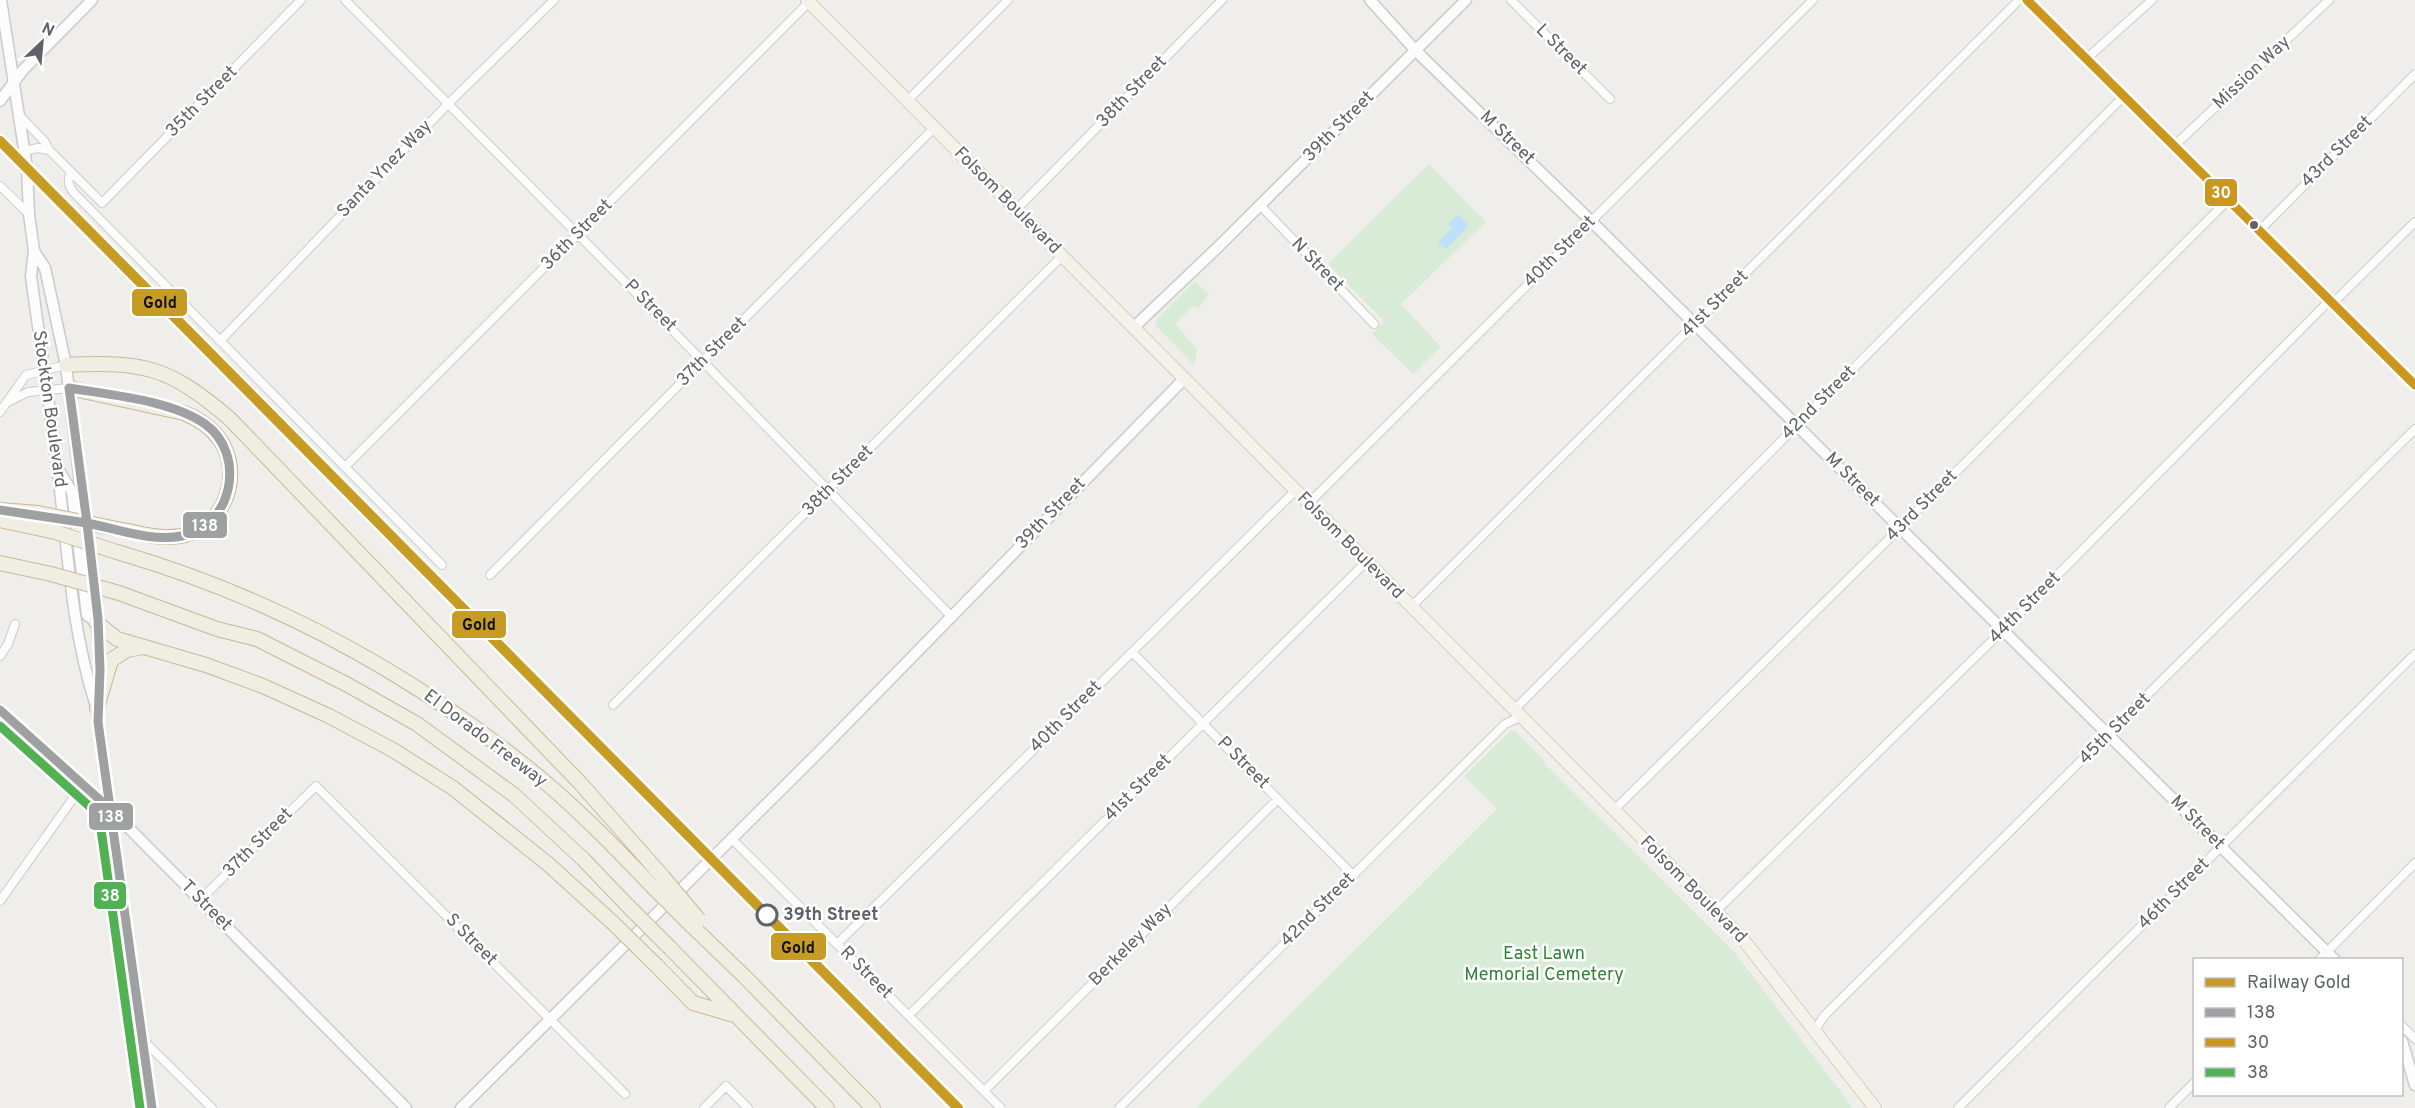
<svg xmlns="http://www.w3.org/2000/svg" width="2415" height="1108" font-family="Overpass,sans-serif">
<rect width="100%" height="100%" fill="#efeeea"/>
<path fill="#d8ebd6" d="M1429 164 1486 222 1401 304 1441 347 1413 374 1372 334 1384 321 1328 264Z
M1195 281 1209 294 1198 309 1194 305 1175 324 1197 349 1194 365 1155 325 1157 319Z
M1511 731H1515L1545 761 1544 763 1735 953 1853 1108H1196L1497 809 1464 776Z"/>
<path fill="#bfe0f9" d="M1458 214 1469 226 1446 249 1438 242 1452 228 1448 224Z"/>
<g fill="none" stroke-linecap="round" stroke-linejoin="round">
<g stroke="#cbcccc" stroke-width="10">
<path id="street" d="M345 0 641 298 951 616
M1511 0 1610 99
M2086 59 2152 0
M907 101 1008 0
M19 115 45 142 49 150 102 203 301 0
M2174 146 2329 0
M24 151 38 148 49 150
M71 172C67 180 68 186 74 193L442 565
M0 186 29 214
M1260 205 1374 324
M1016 210 1222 0
M2260 230 2415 74
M2333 303 2415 222
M220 341 448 104 554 0
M10 401 28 392 69 388
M0 412 26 375 66 365
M345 467 809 2
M1308 504 1813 0
M490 575 934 128
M1411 607 2019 0
M1132 652 1353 875
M0 656 8 644 15 624
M613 705 1062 256
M1514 710 2124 96
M1614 810 1900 528 2228 200
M731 838 1001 1108
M200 900 316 786 625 1094
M0 901 82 786
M1715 912 2003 630 2330 300
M837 944 1295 491
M2319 960 2415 863
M909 1015 1367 561
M2402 1026 2415 1039
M1815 1030 1824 1016 2415 429
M142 1039 212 1108
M984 1091 1278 799
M704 1108 726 1086 748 1108
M1119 1108 1505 724 1520 717
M1958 1108 2415 654
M2169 1108 2194 1083"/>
</g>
<g stroke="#cacacb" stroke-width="13">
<path id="secondary" d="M1 0 27 168 29 214 34 251 31 276C41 350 53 425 61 499 69 568 74 637 95 703
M1370 0 1416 51 1591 221 2335 960
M2027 0 2415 385
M0 101 23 70 92 0
M34 251 45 268 66 365 81 493 91 549 100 665 97 708 98 722 152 1108
M1133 328 1217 248 1466 0
M60 472 72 492 87 615 96 622
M0 710 110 809 406 1108
M2402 1041 2415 1085
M461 1108 823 748 1184 379"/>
</g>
<g stroke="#d7ceb8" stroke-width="14">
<path id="primary" d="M807 0 1742 938 1875 1108"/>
</g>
<g stroke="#c8b996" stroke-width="16">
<path id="highway" d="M66 365C145 361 169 367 230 419L581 784 663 877
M69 388 184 413C199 419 211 427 220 440 242 472 227 520 191 533 168 542 145 534 122 530
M117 552C265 595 402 668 523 764 569 800 611 843 652 886
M0 563 51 574
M119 593 217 629 257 639 348 685 417 724 514 795 583 859 628 906
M96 622 117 639 206 665 263 686 329 716 393 750 453 788 548 864 612 922
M97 708 111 660 127 650 143 647
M692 926 745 977 873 1108
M671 949 827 1108
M657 966 693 1003 734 1015"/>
</g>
<use href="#street" stroke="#fdfcfc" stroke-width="8"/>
<use href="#secondary" stroke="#fdfcfc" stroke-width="10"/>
<use href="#primary" stroke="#f4f2e9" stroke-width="12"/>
<use href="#highway" stroke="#f0ede3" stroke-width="14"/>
<g stroke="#c8b996" stroke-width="16" stroke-linecap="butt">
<path id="highway-bridge" d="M0 510 38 513 122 530
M0 520 55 532 117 552
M51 574 119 593
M663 877 699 920
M652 886 692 926
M628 906 671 949
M612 922 657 966"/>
</g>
<use href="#highway-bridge" stroke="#f0ede3" stroke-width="14"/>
<g stroke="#fff" stroke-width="14">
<path id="bus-1" d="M69 388C110 395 171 400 205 424 247 454 233 526 182 536 151 542 118 529 87 523Z
M0 510 87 523
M87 523 98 619 100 670 98 722 152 1108
M0 710 110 809"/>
</g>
<g stroke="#fff" stroke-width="14">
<path id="bus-2" d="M2027 0 2415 385"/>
</g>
<g stroke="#fff" stroke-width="14">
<path id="bus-3" d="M0 726 99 815 140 1108"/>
</g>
<use href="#bus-1" stroke="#9ea0a2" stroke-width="9"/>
<use href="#bus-2" stroke="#cb971e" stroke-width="9"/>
<use href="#bus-3" stroke="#52b152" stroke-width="9"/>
<g stroke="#fff" stroke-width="15">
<path id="rail-1" d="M0 141 958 1108"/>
</g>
<use href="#rail-1" stroke="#c79c24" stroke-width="10"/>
</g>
<circle fill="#5f6368" stroke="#fff" stroke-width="2" cx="2254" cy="225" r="5"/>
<circle fill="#fff" stroke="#5f6368" stroke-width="3" cx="767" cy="915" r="10"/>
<g text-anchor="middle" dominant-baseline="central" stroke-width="5" stroke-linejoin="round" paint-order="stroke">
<g font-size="18" fill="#5f6368" stroke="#fff">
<text transform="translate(1561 50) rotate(45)">L Street</text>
<text transform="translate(2252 73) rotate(-43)">Mission Way</text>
<text transform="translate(1132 92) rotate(-46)">38th Street</text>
<text transform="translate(202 102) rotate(-45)">35th Street</text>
<text transform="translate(1339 127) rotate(-45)">39th Street</text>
<text transform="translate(1507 138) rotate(44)">M Street</text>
<text transform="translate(2337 152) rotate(-45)">43rd Street</text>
<text transform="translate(385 169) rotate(-46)">Santa Ynez Way</text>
<text transform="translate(1007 201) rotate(45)">Folsom Boulevard</text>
<text transform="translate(577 235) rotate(-45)">36th Street</text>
<text transform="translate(1560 252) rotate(-45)">40th Street</text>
<text transform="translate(1317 265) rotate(46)">N Street</text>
<text transform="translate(1715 304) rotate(-45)">41st Street</text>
<text transform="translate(650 306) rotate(45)">P Street</text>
<text transform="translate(712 352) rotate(-45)">37th Street</text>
<text transform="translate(1819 403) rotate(-45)">42nd Street</text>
<text transform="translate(49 409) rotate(82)">Stockton Boulevard</text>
<text transform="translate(1852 480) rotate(45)">M Street</text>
<text transform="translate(838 481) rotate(-45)">38th Street</text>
<text transform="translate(1922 506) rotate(-45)">43rd Street</text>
<text transform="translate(1051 514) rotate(-46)">39th Street</text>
<text transform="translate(1350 546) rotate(45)">Folsom Boulevard</text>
<text transform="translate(2025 608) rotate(-45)">44th Street</text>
<text transform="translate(1066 717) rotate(-45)">40th Street</text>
<text transform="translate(2115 729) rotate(-45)">45th Street</text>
<text transform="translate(485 739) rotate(37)">El Dorado Freeway</text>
<text transform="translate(1243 763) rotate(45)">P Street</text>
<text transform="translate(1138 788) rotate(-45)">41st Street</text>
<text transform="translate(2197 823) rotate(45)">M Street</text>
<text transform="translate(258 843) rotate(-45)">37th Street</text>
<text transform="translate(1693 890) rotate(45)">Folsom Boulevard</text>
<text transform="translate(2174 894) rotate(-45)">46th Street</text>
<text transform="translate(206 906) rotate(45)">T Street</text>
<text transform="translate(1318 910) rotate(-45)">42nd Street</text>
<text transform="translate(471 940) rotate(45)">S Street</text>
<text transform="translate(1131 945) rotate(-45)">Berkeley Way</text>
<text transform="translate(866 973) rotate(45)">R Street</text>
</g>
<g font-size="18" font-weight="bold" fill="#5f6368" stroke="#fff" text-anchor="start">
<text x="783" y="915">39th Street</text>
</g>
<g font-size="18" fill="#348238" stroke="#fff">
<text x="1544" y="954">East Lawn<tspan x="1544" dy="21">Memorial Cemetery</tspan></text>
</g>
</g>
<g stroke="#fff" stroke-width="2">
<rect x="2204" y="178" width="34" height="29" rx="6" fill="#cb971e"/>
<rect x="131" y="288" width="57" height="29" rx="6" fill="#c79c24"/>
<rect x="182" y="511" width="46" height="28" rx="6" fill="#9ea0a2"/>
<rect x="451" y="610" width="56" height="29" rx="6" fill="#c79c24"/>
<rect x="88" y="802" width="46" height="29" rx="6" fill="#9ea0a2"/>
<rect x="93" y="881" width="34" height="29" rx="6" fill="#52b152"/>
<rect x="770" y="932" width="57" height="29" rx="6" fill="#c79c24"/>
</g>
<g font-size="16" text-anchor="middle" font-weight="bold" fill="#fff">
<text x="2221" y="198">30</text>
<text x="205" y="531">138</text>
<text x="111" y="822">138</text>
<text x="110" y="901">38</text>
</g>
<g font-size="16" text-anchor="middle" font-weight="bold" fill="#111">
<text x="160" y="308">Gold</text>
<text x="479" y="630">Gold</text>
<text x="798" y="953">Gold</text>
</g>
<rect x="2193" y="958" width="210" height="138" fill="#ffffff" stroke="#bfc1c3" stroke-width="1.5"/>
<rect x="2205" y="978" width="30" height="9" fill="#c79c24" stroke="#bfc1c3" stroke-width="1.5"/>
<text x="2247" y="988" font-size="18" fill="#5f6368">Railway Gold</text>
<rect x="2205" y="1008" width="30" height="9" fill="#9ea0a2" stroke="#bfc1c3" stroke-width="1.5"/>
<text x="2247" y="1018" font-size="18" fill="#5f6368">138</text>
<rect x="2205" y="1038" width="30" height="9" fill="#cb971e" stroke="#bfc1c3" stroke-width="1.5"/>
<text x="2247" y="1048" font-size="18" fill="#5f6368">30</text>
<rect x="2205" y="1068" width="30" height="9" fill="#52b152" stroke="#bfc1c3" stroke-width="1.5"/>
<text x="2247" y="1078" font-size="18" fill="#5f6368">38</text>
<g transform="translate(42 42) rotate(26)" stroke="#ffffff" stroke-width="4.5" paint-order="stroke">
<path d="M0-4.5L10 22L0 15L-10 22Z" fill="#5f6368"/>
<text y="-9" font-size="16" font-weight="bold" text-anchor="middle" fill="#5f6368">N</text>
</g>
</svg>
